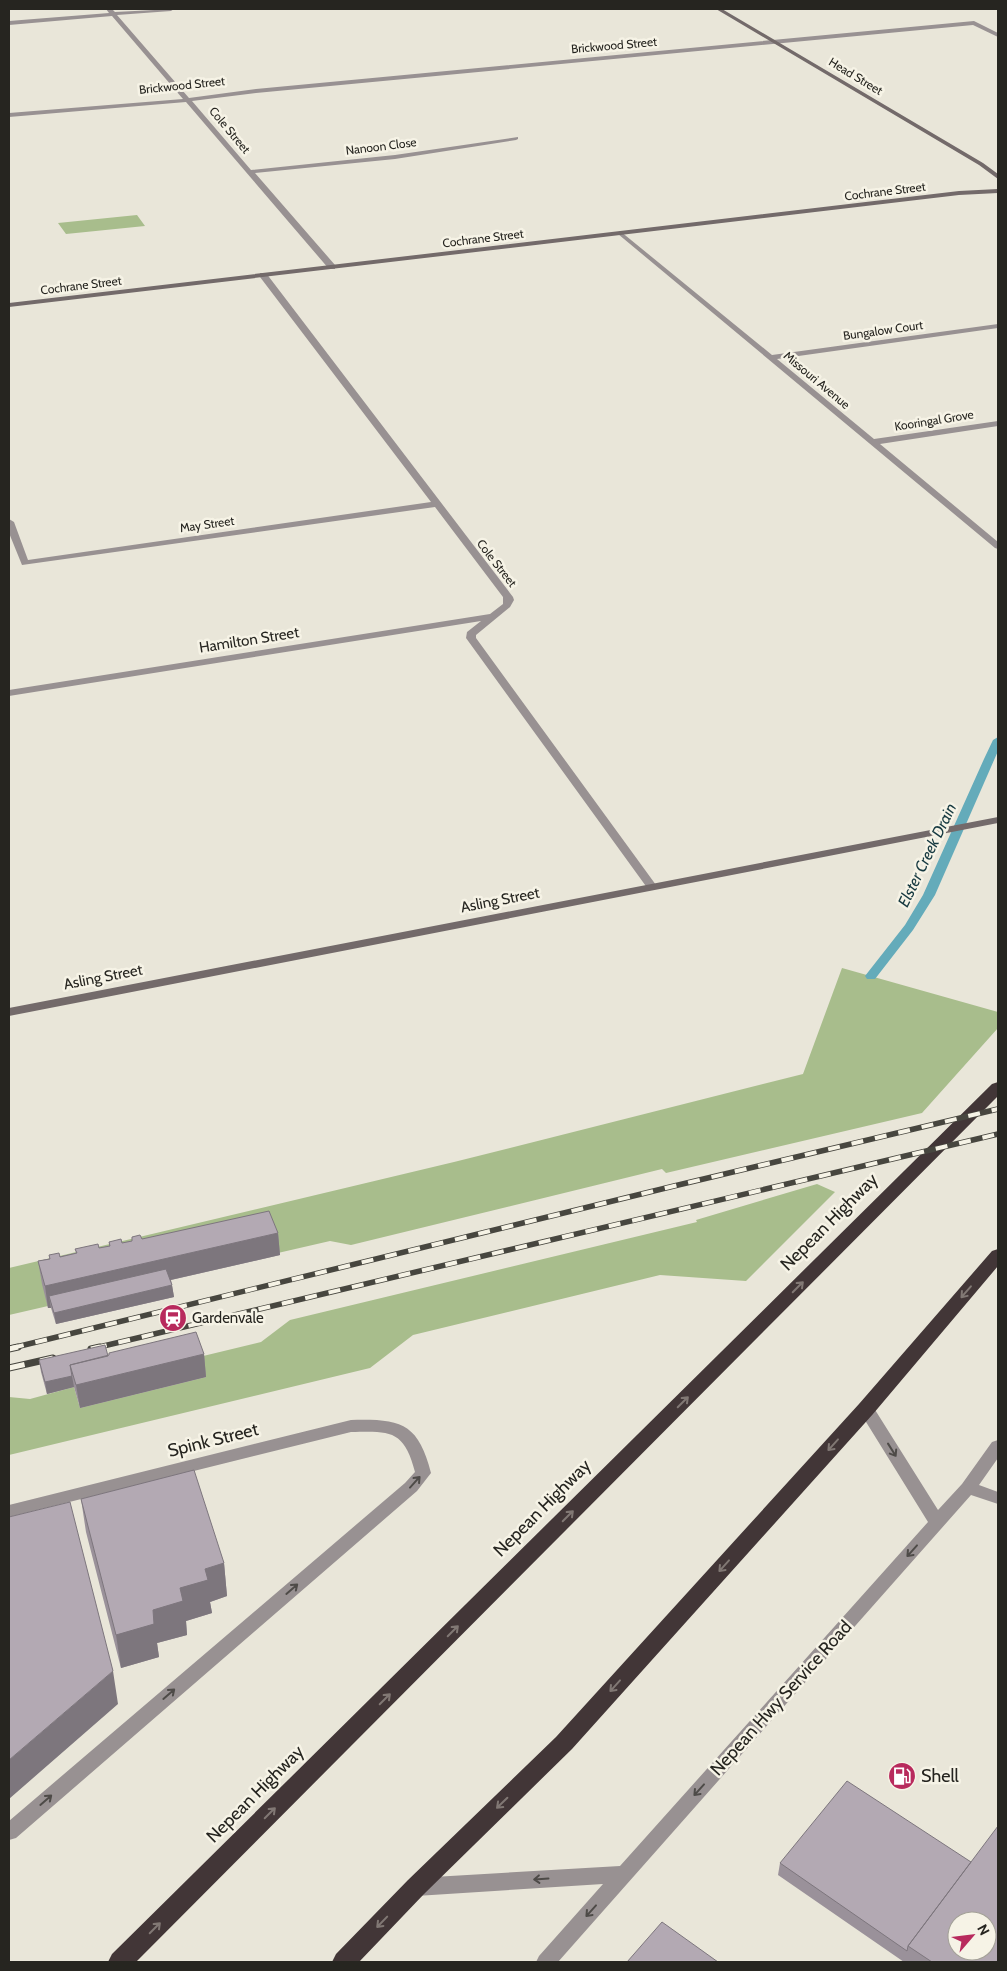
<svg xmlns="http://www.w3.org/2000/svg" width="1007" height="1971" font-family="Cabin,sans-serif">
<rect width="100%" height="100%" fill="#e9e6d9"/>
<path fill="#a8bd8c" d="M137 215 145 226 66 234 58 223Z
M842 968 998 1012V1028L922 1113 666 1173 662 1169 351 1245 330 1241 9 1315V1268L454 1162 803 1074Z
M817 1184 835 1192 746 1281 660 1275 413 1335 370 1368 9 1455V1397L30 1399 74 1387 80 1408 206 1377 199 1357 261 1342 290 1320 697 1222 696 1220Z"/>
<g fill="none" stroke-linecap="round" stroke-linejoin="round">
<path fill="#64abba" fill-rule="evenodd" d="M998 737V751L935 895 913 930 875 979H867L865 976 905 925 923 895 984 759 993 740Z"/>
<path fill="#989192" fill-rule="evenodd" d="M106 9H112L115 12 174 9 171 11 117 15 189 98 256 89 974 21 998 33V37L973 25 256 93 192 101 251 170 395 155 518 137V139L516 140 395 159 255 173 335 265V269H329L186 102 9 117V113L183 99 112 16 9 25V21L109 13Z
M620 231 772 355 998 324V328L777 359 874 439 998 421V426L880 444 998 542V549L995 548 618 234 617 233Z
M260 273H266L513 597 514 600 510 607 476 635V638L656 885 658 887 656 889H648L466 638 467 632 481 621 9 696V690L490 614 503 604V597L435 507 22 565 9 533V519L14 522 28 560 431 502 260 277Z
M866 1403 872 1405 938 1510 962 1484 992 1442 998 1440V1458L979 1485 998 1492V1504L971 1495 558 1962H536L539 1956 603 1884 416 1896 409 1893 406 1887 409 1881 416 1878 620 1866 928 1522 858 1409 860 1405Z
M351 1420C400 1419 418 1422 431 1473L417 1491 16 1838 9 1840V1821L405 1483 415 1472C404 1430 391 1431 351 1432L9 1517V1505Z"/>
<path fill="#736a6a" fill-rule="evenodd" d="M716 9H722L983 163 998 174V179L979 165Z
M998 189V193L959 195 9 307V303L959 191Z
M998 817V823L9 1016V1008Z"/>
<path fill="#423637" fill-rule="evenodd" d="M998 1082V1096L136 1962H108L112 1954 992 1084Z
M998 1249V1266L873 1414 572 1749 424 1894 359 1962H332L336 1954 408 1880 556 1737 859 1404 992 1251Z"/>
<g stroke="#47463f" stroke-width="5.5">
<path id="rail-far1" d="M12 1348 674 1186 998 1109
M95 1348 998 1134"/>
</g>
<g stroke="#47463f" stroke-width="7">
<path id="rail" d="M9 1349 18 1347
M91 1349 100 1347
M9 1368 53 1358"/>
</g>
<use href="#rail-far1" stroke="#f6f3e6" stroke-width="4" stroke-dasharray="12" stroke-linecap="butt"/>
<use href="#rail" stroke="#f6f3e6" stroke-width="5" stroke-dasharray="16" stroke-linecap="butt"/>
</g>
<path fill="#9a919a" d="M278 1233 280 1255 171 1280 174 1297 56 1324 51 1308H48L42 1284 38 1261 76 1253 75 1249 99 1248 109 1246V1242L122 1243 142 1239Z
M204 1354 206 1377 80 1408 74 1387 47 1394 41 1372 39 1360 108 1356Z
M81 1499 224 1563 227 1596 210 1602 212 1613 186 1621 187 1635 157 1643 159 1657 121 1668 86 1532Z
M971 1862 998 1962H904L778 1875 780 1863Z"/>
<path fill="#7d767d" d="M278 1233 280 1255 52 1307 49 1296 51 1308H48L45 1286Z
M172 1285 174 1297 56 1324 54 1313Z
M204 1354 206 1377 80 1408 76 1385Z
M72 1376 74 1387 47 1394 45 1382Z
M224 1563 227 1596 210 1602 212 1613 186 1621 187 1635 157 1643 159 1657 121 1668 116 1635 205 1569Z
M113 1671 118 1704 9 1799V1760Z"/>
<path fill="#b3a9b3" stroke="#7d767d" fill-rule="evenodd" d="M269 1211 278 1233 45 1286 38 1261 50 1259 49 1255 59 1253 60 1257 77 1253 75 1249 98 1244 99 1248 110 1246 109 1242 121 1239 122 1243 132 1241V1237L140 1235 142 1239Z
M166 1269 172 1285 54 1313 49 1296Z
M196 1332 204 1354 76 1385 70 1365 109 1355V1353Z
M105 1345 108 1356 70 1365 72 1376 45 1382 39 1360Z
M194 1470 224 1563 205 1569 208 1580 180 1588 183 1601 153 1610 154 1624 116 1635 81 1499Z
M70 1502 113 1671 9 1760V1517Z
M847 1781 971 1862 908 1946 907 1951 780 1863Z
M998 1826V1962H932L908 1946ZM957 1921H987V1951H957Z
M662 1922 718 1962H627Z"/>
<defs><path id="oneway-shaft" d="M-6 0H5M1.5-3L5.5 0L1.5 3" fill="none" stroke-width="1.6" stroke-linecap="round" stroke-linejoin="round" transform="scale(1.25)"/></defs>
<g stroke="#817874">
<use href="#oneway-shaft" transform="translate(798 1287) rotate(-45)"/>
<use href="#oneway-shaft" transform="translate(966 1292) rotate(131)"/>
<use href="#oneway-shaft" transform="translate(683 1402) rotate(-45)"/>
<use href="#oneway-shaft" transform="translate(833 1445) rotate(132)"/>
<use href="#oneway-shaft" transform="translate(568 1516) rotate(-45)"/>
<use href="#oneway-shaft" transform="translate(724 1566) rotate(132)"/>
<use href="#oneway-shaft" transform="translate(453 1631) rotate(-45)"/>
<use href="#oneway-shaft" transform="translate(615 1686) rotate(132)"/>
<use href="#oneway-shaft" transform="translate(385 1699) rotate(-45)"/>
<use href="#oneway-shaft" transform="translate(502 1803) rotate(136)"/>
<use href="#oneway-shaft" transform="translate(270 1813) rotate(-45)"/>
<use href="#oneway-shaft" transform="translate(382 1922) rotate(134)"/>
<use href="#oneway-shaft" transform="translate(155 1928) rotate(-45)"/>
</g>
<g stroke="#4e4b48">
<use href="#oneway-shaft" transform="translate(892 1450) rotate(58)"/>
<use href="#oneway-shaft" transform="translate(415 1482) rotate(-48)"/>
<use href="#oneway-shaft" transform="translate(912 1551) rotate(132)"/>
<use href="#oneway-shaft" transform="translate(292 1589) rotate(-41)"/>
<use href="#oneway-shaft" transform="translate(169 1694) rotate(-41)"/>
<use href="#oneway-shaft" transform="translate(699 1790) rotate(132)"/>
<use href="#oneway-shaft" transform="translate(46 1800) rotate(-41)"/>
<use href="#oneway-shaft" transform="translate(541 1879) rotate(176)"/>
<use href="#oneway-shaft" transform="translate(591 1911) rotate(132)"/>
</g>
<defs>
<g id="station-disc" transform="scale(1.4375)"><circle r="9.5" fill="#b82a5d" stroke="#f6f3e6"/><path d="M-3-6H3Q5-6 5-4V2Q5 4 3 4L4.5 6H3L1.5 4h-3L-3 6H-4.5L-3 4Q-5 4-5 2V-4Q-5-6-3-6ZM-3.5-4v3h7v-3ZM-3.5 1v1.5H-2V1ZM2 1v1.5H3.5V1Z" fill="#fff"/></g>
<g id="fuel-disc" transform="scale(1.4375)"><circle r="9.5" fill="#b82a5d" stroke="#f6f3e6"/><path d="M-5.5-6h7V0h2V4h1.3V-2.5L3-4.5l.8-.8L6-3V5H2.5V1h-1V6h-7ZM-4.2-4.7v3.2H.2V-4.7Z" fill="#fff"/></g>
</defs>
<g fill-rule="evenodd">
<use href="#station-disc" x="173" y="1318"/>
<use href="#fuel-disc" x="902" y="1776"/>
</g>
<g text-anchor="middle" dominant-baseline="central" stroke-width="5" stroke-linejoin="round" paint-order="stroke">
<g font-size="12" fill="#262520" stroke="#f6f3e6">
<text transform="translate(614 45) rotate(-5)">Brickwood Street</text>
<text transform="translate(856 76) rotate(31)">Head Street</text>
<text transform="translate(182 85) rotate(-6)">Brickwood Street</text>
<text transform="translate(230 130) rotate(50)">Cole Street</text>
<text transform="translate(381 146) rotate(-7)">Nanoon Close</text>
<text transform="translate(885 191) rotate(-7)">Cochrane Street</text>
<text transform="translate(483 238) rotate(-7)">Cochrane Street</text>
<text transform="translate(81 285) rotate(-7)">Cochrane Street</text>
<text transform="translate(883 330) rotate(-8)">Bungalow Court</text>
<text transform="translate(817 380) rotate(40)">Missouri Avenue</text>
<text transform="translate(934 420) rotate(-9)">Kooringal Grove</text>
<text transform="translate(207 524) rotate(-8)">May Street</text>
<text transform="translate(497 563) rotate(52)">Cole Street</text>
</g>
<g font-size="15" fill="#262520" stroke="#f6f3e6">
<text transform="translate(249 640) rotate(-9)">Hamilton Street</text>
<text transform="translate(500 900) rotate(-11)">Asling Street</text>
<text transform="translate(103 977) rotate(-11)">Asling Street</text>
</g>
<g font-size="15" fill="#262520" stroke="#f6f3e6" text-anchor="start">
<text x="192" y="1318">Gardenvale</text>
</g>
<g font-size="16" font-style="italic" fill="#163940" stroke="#f6f3e6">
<text transform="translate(927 855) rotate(-64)">Elster Creek Drain</text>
</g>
<g font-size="18" fill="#262520" stroke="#f6f3e6">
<text transform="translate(829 1222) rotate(-45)">Nepean Highway</text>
<text transform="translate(213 1440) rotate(-14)">Spink Street</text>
<text transform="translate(542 1508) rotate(-45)">Nepean Highway</text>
<text transform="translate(781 1698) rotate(-48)">Nepean Hwy Service Road</text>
<text transform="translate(255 1794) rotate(-45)">Nepean Highway</text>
</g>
<g font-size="18" fill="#262520" stroke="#f6f3e6" text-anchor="start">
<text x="921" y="1776">Shell</text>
</g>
</g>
<rect width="1007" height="1971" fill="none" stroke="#262520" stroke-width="20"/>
<g transform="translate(972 1936) rotate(62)"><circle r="24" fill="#f6f3e6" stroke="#a3a197"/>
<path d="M0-4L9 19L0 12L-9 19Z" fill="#b82a5d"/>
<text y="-8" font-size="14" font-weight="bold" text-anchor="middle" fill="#262520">N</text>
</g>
</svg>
